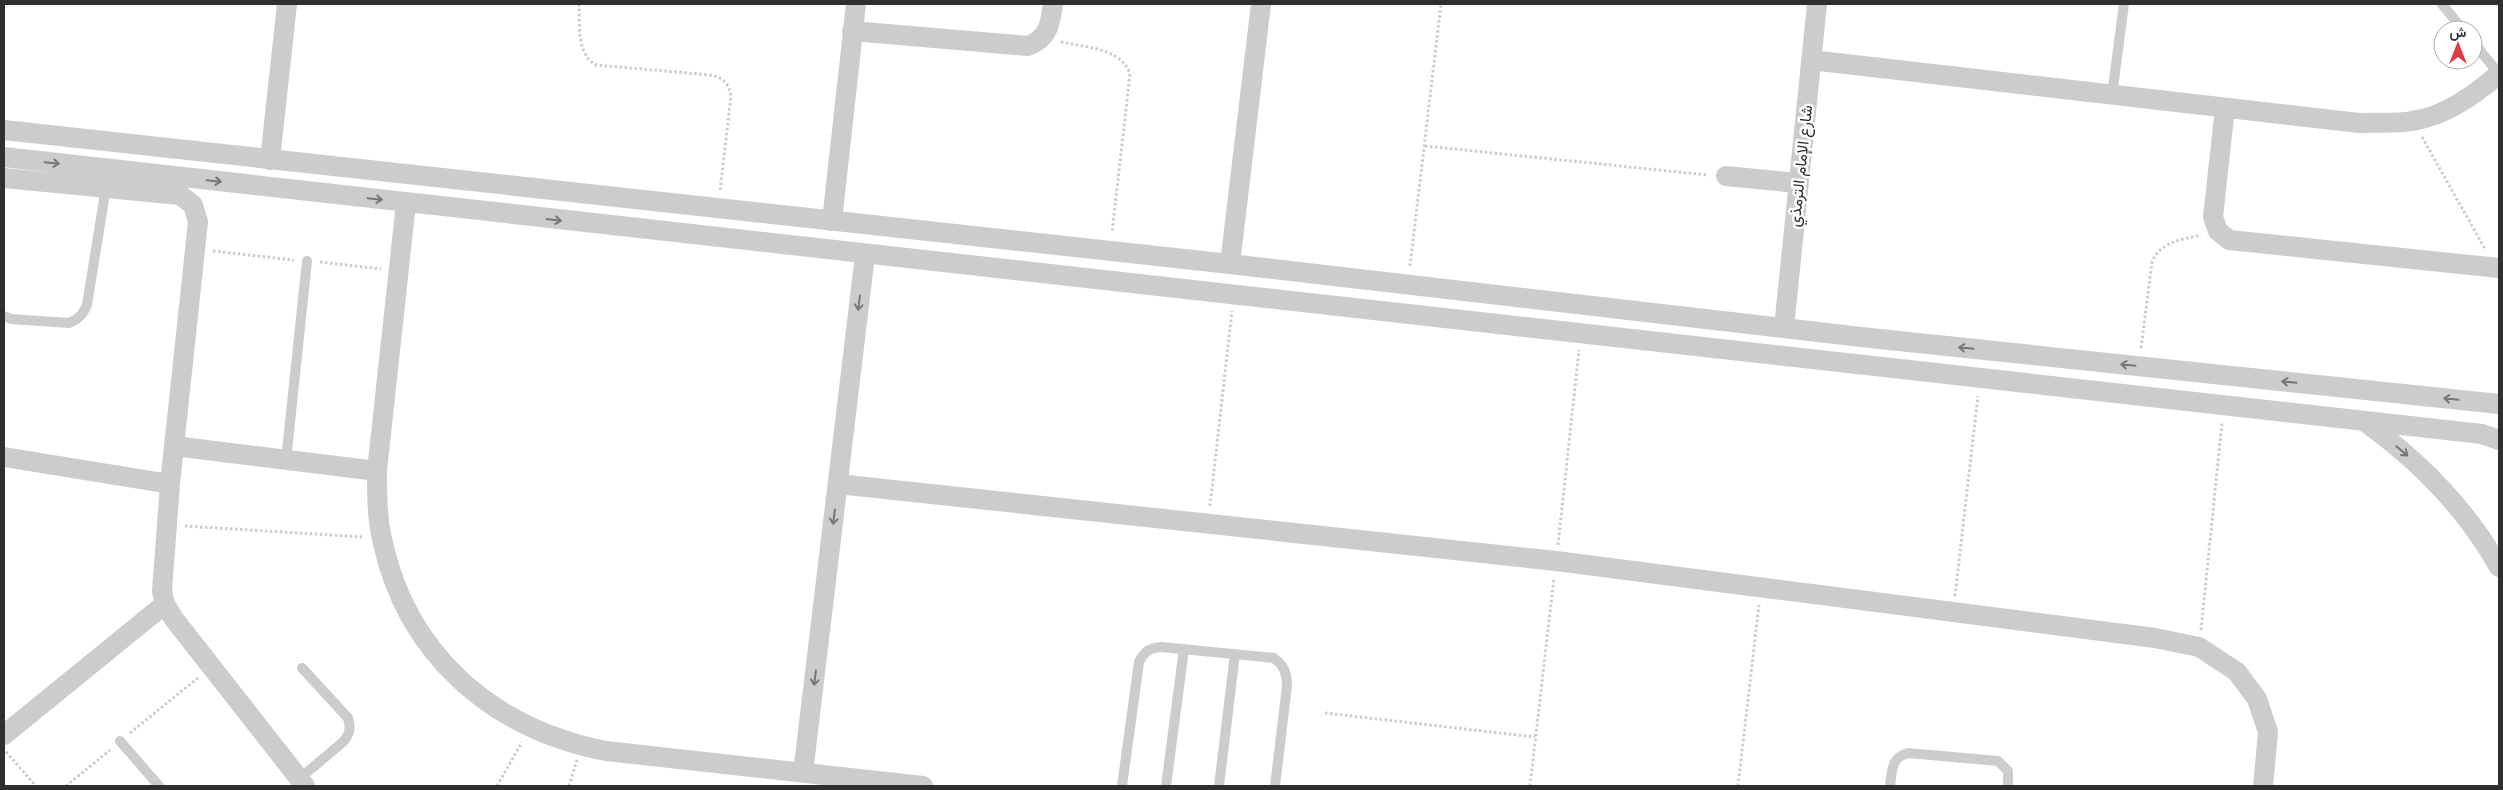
<svg xmlns="http://www.w3.org/2000/svg" width="2503" height="790" font-family="'Golos Text',Vazirmatn,sans-serif">
<rect width="100%" height="100%" fill="#fff"/>
<g fill="none" stroke-linecap="round" stroke-linejoin="round">
<path stroke="#ccc" stroke-width="3" stroke-dasharray="2.5 2.5" stroke-linecap="butt" d="M579 4C580 24 576 54 596 65L710 75C722 77 729 83 731 96L720 191
M1061 42C1084 47 1122 48 1130 74L1112 233
M2422 137 2485 249
M1425 146 1708 175
M213 251 294 260
M320 262 381 269
M1410 266 1441 4
M2141 348 2152 262C2161 241 2181 240 2201 235
M1210 506 1232 311
M185 526 363 537
M1558 545 1579 350
M1955 596 1978 396
M2201 630 2222 422
M1325 713 1535 737
M130 733 199 677
M6 752 36 786
M66 786 110 750
M497 786 522 742
M569 786 577 760
M1530 786 1554 578
M1738 786 1759 605"/>
<path stroke="#ccc" stroke-width="10" d="M2442 4 2463 30
M2473 42 2499 74
M2112 95 2124 4
M4 316 11 319 69 323C79 319 83 314 87 305L106 187
M286 460 307 261
M120 741 159 786
M299 779 343 742C350 734 351 728 348 718L302 668
M1122 786 1139 662C1144 652 1149 648 1161 647L1274 658C1284 666 1287 673 1287 686L1275 786
M1166 786 1184 649
M1219 786 1235 654
M1890 786C1892 772 1891 757 1908 753L1998 761 2008 771V786"/>
<path stroke="#ccc" stroke-width="20" d="M852 31 1028 46C1049 38 1050 24 1053 4
M1811 60 2359 123C2376 122 2395 124 2412 121 2446 116 2474 95 2499 74
M2225 108 2213 217 2218 231 2229 240 2499 268
M4 130 1230 264 1861 337 2499 404
M4 157 2482 434 2499 440
M270 160 287 4
M1726 176 1797 183
M4 178 180 195 193 205 198 222 170 484 162 591 165 604 174 619 305 786
M406 203 377 471C377 493 377 517 382 539 406 654 492 729 606 751L923 786
M832 221 856 4
M1230 264 1261 4
M1784 328 1817 4
M2365 422C2419 461 2466 508 2499 567
M174 446 377 471
M4 457 170 484
M838 484 1556 561 2155 638 2199 647 2237 672 2257 699 2268 732 2263 786
M4 735 165 604
M803 773 865 255"/>
</g>
<defs><path id="oneway-shaft" d="M-6 0H5M1.5-3L5.5 0L1.5 3" fill="none" stroke-width="1.6" stroke-linecap="round" stroke-linejoin="round" transform="scale(1.25)"/></defs>
<g stroke="#767676">
<use href="#oneway-shaft" transform="translate(52 163) rotate(6)"/>
<use href="#oneway-shaft" transform="translate(214 181) rotate(6)"/>
<use href="#oneway-shaft" transform="translate(375 199) rotate(6)"/>
<use href="#oneway-shaft" transform="translate(554 220) rotate(7)"/>
<use href="#oneway-shaft" transform="translate(859 303) rotate(97)"/>
<use href="#oneway-shaft" transform="translate(1966 348) rotate(-174)"/>
<use href="#oneway-shaft" transform="translate(2128 365) rotate(-174)"/>
<use href="#oneway-shaft" transform="translate(2289 382) rotate(-174)"/>
<use href="#oneway-shaft" transform="translate(2451 399) rotate(-174)"/>
<use href="#oneway-shaft" transform="translate(2402 451) rotate(40)"/>
<use href="#oneway-shaft" transform="translate(834 517) rotate(97)"/>
<use href="#oneway-shaft" transform="translate(815 678) rotate(97)"/>
</g>
<g text-anchor="middle" dominant-baseline="central" stroke-width="5" stroke-linejoin="round" paint-order="stroke">
<g font-size="16" fill="#2f2f2f" stroke="#fff">
<text transform="translate(1800 166) rotate(-84)">شارع الإمام الترمذي</text>
</g>
</g>
<rect width="2503" height="790" fill="none" stroke="#2f2f2f" stroke-width="10"/>
<g transform="translate(2458 45)"><circle r="24" fill="#ffffff" stroke="#acacac"/>
<path d="M0-4L9 19L0 12L-9 19Z" fill="#dd3a43"/>
<text y="-8" font-size="14" font-weight="bold" text-anchor="middle" fill="#2f2f2f">ش</text>
</g>
</svg>
